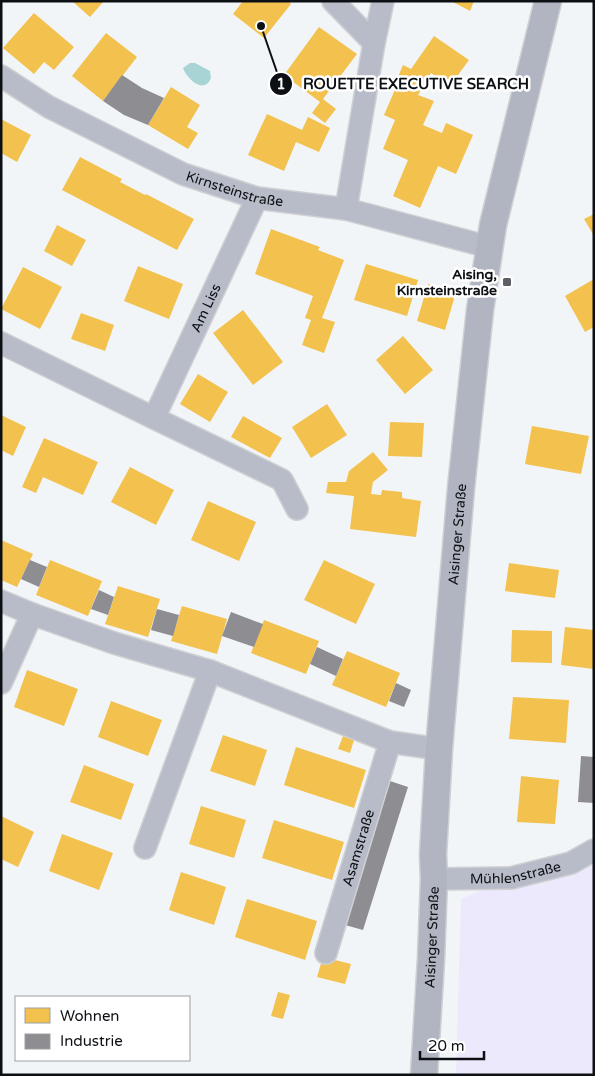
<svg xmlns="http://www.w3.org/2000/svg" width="595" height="1076" font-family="'Varela Round',sans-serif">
<rect width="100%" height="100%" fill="#f2f5f8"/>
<path fill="#ede9fc" d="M594 839V1075H456L461 899Z"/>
<path fill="#a8d4d6" d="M190 63H195L210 71 211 78C204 95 187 79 183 68Z"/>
<path fill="#f2c14e" d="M72 1H104L90 17Z
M243 1H288L291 4 264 38 233 14Z
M451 1H474L470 11Z
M34 13 74 47 54 70 44 62 34 74 3 48Z
M319 27 357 54 323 99 336 109 325 123 312 113 320 102 284 75Z
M106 33 137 57 103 101 72 76Z
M434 36 469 60 450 86 431 73 418 95 434 101 423 125 442 133 446 123 473 135 456 174 438 166 420 208 393 196 408 160 383 149 395 120 384 115 397 85 395 84 403 65 411 69Z
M171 87 200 105 187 127 198 133 188 149 148 125Z
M267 114 302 130 308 117 330 128 319 152 296 142 284 171 248 155Z
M1 119 31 135 17 162 1 153Z
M80 157 122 179 120 182 145 195 146 194 194 219 177 250 62 190Z
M594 214V236L584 219Z
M57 225 86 240 72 266 44 251Z
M271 229 320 247 318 250 344 260 322 318 335 322 324 353 302 345 311 320 305 318 313 296 255 274Z
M366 264 418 280 407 316 354 300Z
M138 266 183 284 169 319 124 301Z
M23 267 62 287 40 329 1 309Z
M594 279V327L585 332 565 296Z
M428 284 456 292 445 330 417 321Z
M243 310 283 362 253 385 213 333Z
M81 313 114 325 105 351 71 339Z
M403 336 433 370 405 394 376 360Z
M198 374 228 392 210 422 180 404Z
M327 404 347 435 311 458 292 427Z
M1 415 26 427 13 456 1 450Z
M243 416 282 438 270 458 231 437Z
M390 422 424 423 422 457 388 456Z
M532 426 589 436 581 474 525 464Z
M44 438 98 462 83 495 43 477 36 493 22 487Z
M373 452 388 470 373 482 371 494 381 495 382 490 402 492V498L421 501 416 537 350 529 354 496 326 493 328 482H346L349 471Z
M130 467 174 490 156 525 111 502Z
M208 501 256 522 239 561 191 540Z
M1 540 33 554 17 587 1 580Z
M50 560 102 581 88 616 36 595Z
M324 560 375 584 356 624 304 600Z
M509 563 559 570 555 598 505 591Z
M118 586 160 599 148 637 105 624Z
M182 606 227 619 217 654 171 641Z
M264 620 319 641 306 674 251 653Z
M565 627 594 630V669L561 665Z
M512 630 552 631V663L511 662Z
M347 651 400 673 386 707 332 685Z
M27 670 78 689 64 726 14 707Z
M513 697 569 700 566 743 509 739Z
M111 701 162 720 148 756 98 737Z
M223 735 267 750 255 786 210 771Z
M343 736 354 740 350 753 338 749Z
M296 747 366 770 354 808 284 785Z
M84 765 134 784 121 820 70 802Z
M521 776 559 780 555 824 517 822Z
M201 806 246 820 234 858 189 844Z
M1 816 34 832 18 867 1 859Z
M274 820 344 842 332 880 262 858Z
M62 834 113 853 99 890 49 871Z
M181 872 226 887 214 925 169 910Z
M247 899 317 921 305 960 235 937Z
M323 957 351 964 345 984 317 977Z
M278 992 290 995 283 1019 271 1016Z"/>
<path fill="#8d8d92" d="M122 75 142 88 164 98 148 125 124 115 103 101Z
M30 560 47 567 39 587 21 579Z
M99 590 114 597 108 615 91 609Z
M157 609 179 615 173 636 151 630Z
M231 612 263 624 254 647 222 636Z
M317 647 343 659 336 676 310 664Z
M396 683 411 690 404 707 389 701Z
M581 756 594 757V803L578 802Z
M390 781 408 787 363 930 345 925Z"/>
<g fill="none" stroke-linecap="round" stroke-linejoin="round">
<g stroke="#ced0d3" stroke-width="24">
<g id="minor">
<path d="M333 1 374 43"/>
<path id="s1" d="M1 76 49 107 183 174 257 198 346 209 489 247"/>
<path d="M346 209 374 43 383 1"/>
<path id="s2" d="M1 343 154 418 257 198"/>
<path d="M154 418 282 480 297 509"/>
<path d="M1 601 32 614 114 643 210 671 390 742 439 749"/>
<path d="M1 683 32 614"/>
<path d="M145 848 210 671"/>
<path id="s3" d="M434 879 511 878 571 863 594 850"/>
<path id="s4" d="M326 953 390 742"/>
</g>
</g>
<g stroke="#ced0d3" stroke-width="29">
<g id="major">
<path id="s5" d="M424 1075 431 959 434 879 433 854 439 749 461 488 480 310 493 225 548 1"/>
</g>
</g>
<use href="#minor" stroke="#b8bcc8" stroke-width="21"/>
<use href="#major" stroke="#b1b4c1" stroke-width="26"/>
</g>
<rect fill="#5c6064" stroke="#fff" stroke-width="2" x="502" y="277" width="10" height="10" rx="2.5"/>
<g text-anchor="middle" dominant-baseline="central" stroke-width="5" stroke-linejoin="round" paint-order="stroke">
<g font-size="14" fill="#0c1014" stroke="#fff">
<text stroke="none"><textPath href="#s1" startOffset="261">Kirnsteinstraße</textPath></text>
<text stroke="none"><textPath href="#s2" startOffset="292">Am Liss</textPath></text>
<text stroke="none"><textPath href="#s5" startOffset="542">Aisinger Straße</textPath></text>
<text stroke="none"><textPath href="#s4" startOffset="110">Asamstraße</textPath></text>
<text stroke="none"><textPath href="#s3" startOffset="82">Mühlenstraße</textPath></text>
<text stroke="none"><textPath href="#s5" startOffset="138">Aisinger Straße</textPath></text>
</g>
<g font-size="14" font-weight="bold" fill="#0c1014" stroke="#fff" text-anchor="end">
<text x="497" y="274">Aising,<tspan x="497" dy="16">Kirnsteinstraße</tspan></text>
</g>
</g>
<path fill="none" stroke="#0c1014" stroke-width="2" d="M261 26L281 84"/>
<g fill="#0c1014" stroke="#fff" stroke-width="2">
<circle cx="261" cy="26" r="5"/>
<circle cx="281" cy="84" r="12"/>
</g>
<g font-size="15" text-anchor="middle" font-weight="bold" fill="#fff">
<text x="281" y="89">1</text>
</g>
<g font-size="15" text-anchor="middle" font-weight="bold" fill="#0c1014" stroke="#fff" stroke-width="5" stroke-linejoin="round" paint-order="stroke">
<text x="416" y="89">ROUETTE EXECUTIVE SEARCH</text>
</g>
<rect width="595" height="1076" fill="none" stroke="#0c1014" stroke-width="5"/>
<rect x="15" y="996" width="175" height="65" fill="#ffffff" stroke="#9e9fa1"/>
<rect x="25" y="1008" width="25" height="15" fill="#f2c14e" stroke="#9e9fa1"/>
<text x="60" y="1021" font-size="15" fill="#0c1014">Wohnen</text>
<rect x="25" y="1034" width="25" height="15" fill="#8d8d92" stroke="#9e9fa1"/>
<text x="60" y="1046" font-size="15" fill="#0c1014">Industrie</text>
<path d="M420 1051v8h64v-8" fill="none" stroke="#0c1014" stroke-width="2.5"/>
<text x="428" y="1051" font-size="15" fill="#0c1014" stroke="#ffffff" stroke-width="4" paint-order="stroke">20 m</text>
</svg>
